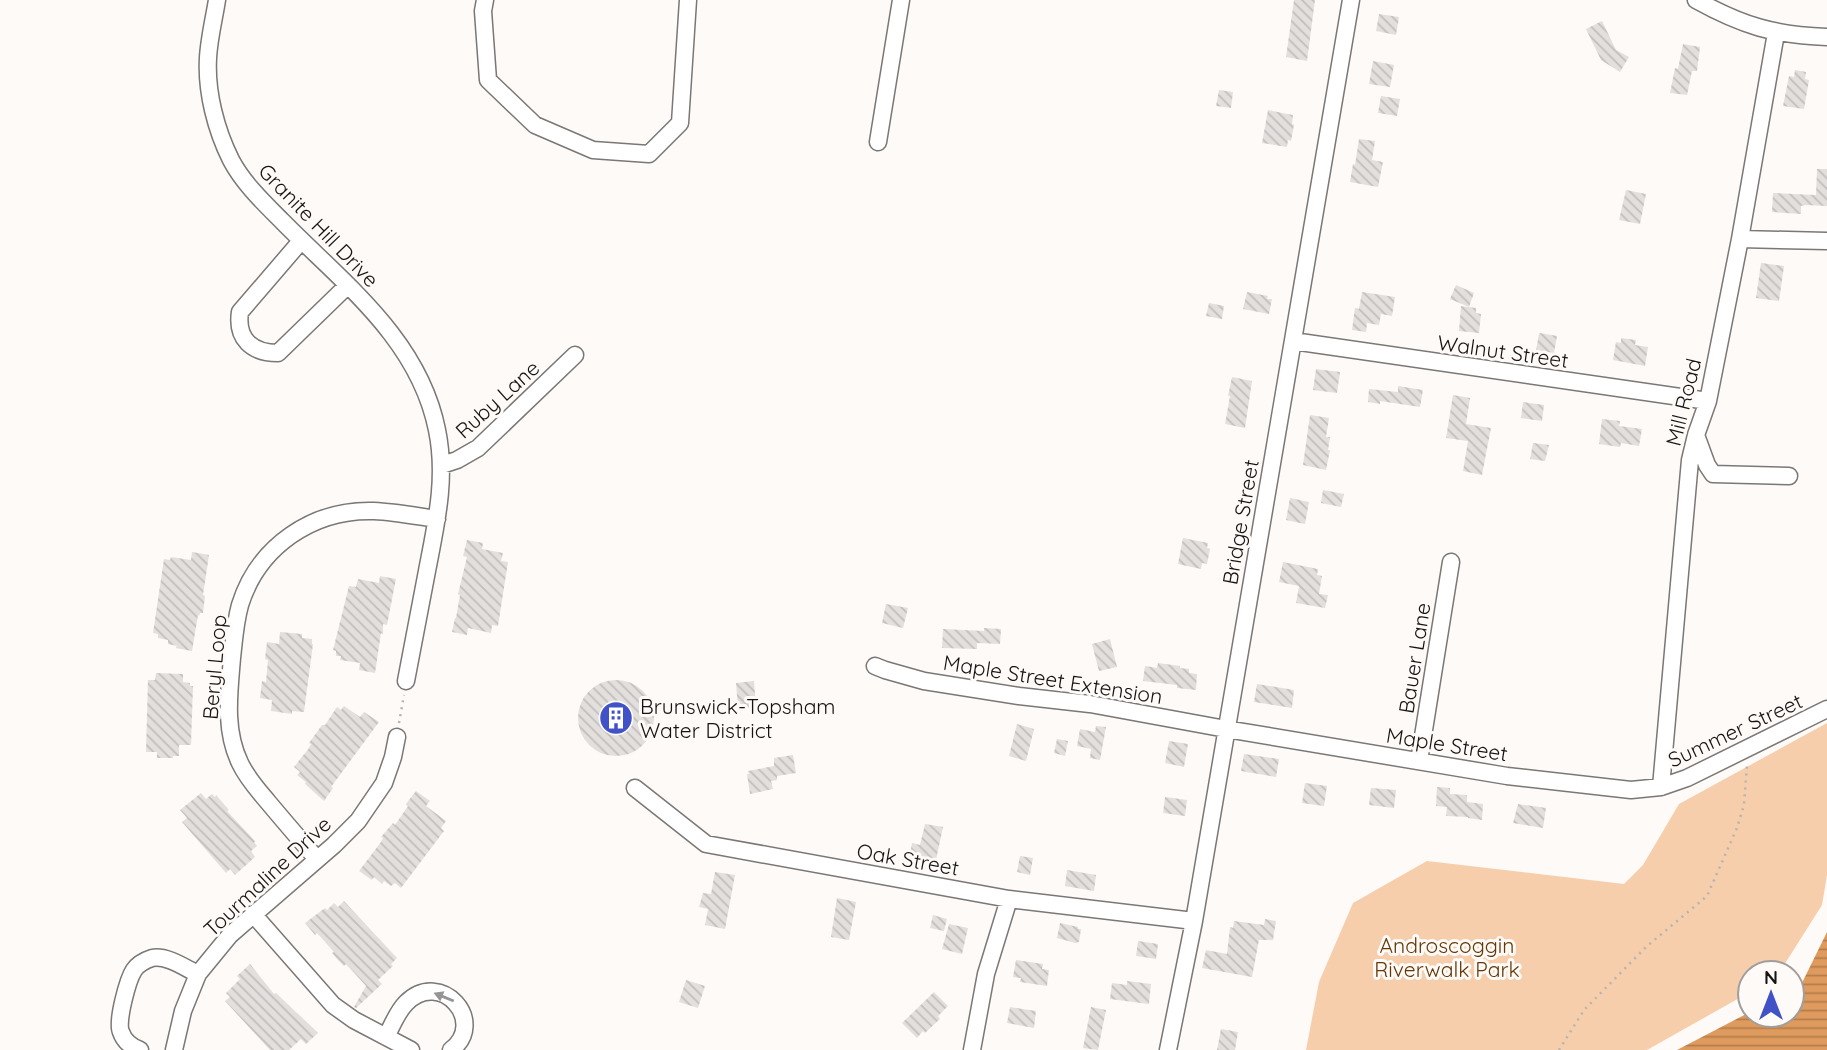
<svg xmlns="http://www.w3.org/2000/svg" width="1827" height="1050" font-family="Quicksand,sans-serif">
<defs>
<pattern id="water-rules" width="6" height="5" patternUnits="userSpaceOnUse" patternTransform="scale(1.75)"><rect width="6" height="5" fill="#df9b5d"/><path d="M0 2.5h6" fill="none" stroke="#b47d4c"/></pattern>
<pattern id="building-back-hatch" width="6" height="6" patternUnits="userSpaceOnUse" patternTransform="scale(1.75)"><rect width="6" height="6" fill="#e2dfdd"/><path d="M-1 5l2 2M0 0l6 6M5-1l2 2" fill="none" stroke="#c1bebd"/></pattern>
</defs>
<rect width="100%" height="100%" fill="#fdfaf7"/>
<path fill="#f6ceab" d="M1827 723V875L1822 905 1779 973H1750V992L1647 1050H1306L1319 982 1353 903 1427 861 1624 884 1643 865 1679 804Z"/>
<path fill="url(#water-rules)" d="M1827 932V1050H1677L1750 1012V1015H1792V990L1801 985Z"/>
<path fill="url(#building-back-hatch)" d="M1294 0H1315L1307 61 1286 57Z
M1379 14 1399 17 1396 35 1376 31Z
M1602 21 1616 50 1629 57 1620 72 1601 60 1586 29Z
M1683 44 1700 47 1697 71H1692L1687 95 1670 93 1675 68 1678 69Z
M1373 61 1394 65 1390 87 1369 84Z
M1795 70 1806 72 1805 79 1809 80 1804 109 1783 106 1789 76 1794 77Z
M1219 90 1233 92 1231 108 1216 106Z
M1381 96 1400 99 1397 116 1378 113Z
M1268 110 1293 115 1292 124 1294 125 1291 141 1288 140 1287 147 1262 143Z
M1359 139 1375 141 1372 160 1383 162 1378 187 1350 182 1353 164 1355 165Z
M1817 169H1827V206L1805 205 1801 206V214L1772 212 1773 193 1816 195Z
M1626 190 1646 194 1640 224 1619 220Z
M1761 263 1784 266 1779 301 1756 298Z
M1456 285 1474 293 1469 307 1450 299Z
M1247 292 1268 296 1267 299H1272L1269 314 1243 309Z
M1362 292 1395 297 1392 316 1381 314 1379 325 1367 323 1366 332 1352 330 1355 308 1359 309Z
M1209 303 1224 306 1222 319 1206 316Z
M1461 306 1476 308V313L1481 314 1479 333 1459 331Z
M1540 333 1557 336 1554 353 1536 350 1539 334Z
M1621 338 1636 340 1635 345 1648 347 1645 366 1613 360 1616 342 1621 343Z
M1316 369 1340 372 1337 393 1313 390Z
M1232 377 1252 381 1245 428 1225 424 1230 396H1228Z
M1398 386 1423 390 1420 407 1380 401V404L1368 402 1369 389 1398 392Z
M1453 395 1470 398 1466 424 1491 428 1482 475 1463 471 1468 441 1446 438Z
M1523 402 1544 405 1542 421 1521 418Z
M1310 415 1329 418 1326 437H1330L1328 450H1330L1326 470 1303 465Z
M1602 419 1620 421 1619 426 1642 429 1639 446 1621 443 1620 447 1599 444Z
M1533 443 1549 445 1545 461 1530 459Z
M1323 490 1344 494 1341 507 1321 503Z
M1290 498 1309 502 1305 524 1286 520Z
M1183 538 1208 543 1207 548 1210 549 1207 564 1202 563 1201 569 1178 564Z
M467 540 483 543 482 549 503 553 501 561 508 562 498 626 492 625 491 633 468 628 467 635 452 632 455 618H456L460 595 458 594 467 557 463 556Z
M192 552 209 555 203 595 205 596 203 613H200L199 616 198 615 192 651 176 648 177 646 168 644V640L158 638V634L153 633 164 559 170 560 171 557 191 560Z
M1283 562 1318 569 1317 575 1322 576 1319 594 1328 595 1325 608 1296 603 1299 586 1279 582Z
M380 576 396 579 387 625 383 624V634L381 633 375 673 359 670 360 663 340 660 341 656H336V651L333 650 349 586 356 587 358 579 379 583Z
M886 604 908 608 903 628 882 623Z
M984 628 1001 629 1000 644 977 643V649L942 648 943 629 984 631Z
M280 632 302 634V638L312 639V644H313L304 712 292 711V714L271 711 272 700 260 698 262 681 266 682 268 660 265 659 267 642 279 644Z
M1110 639 1117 667 1099 671 1092 644Z
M1158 663 1180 666V668L1189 669V673L1197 674 1196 690 1177 688V685L1143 681 1145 666 1157 668Z
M156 673 183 674V682L190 683V686H193L191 745H179V756H173V758H157V752H146L148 680H155Z
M578 718a38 38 0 1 1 76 0a38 38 0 1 1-76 0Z
M754 681 756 707 738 708 736 683Z
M1257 684 1294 690 1292 708 1254 702Z
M344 706 360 717 364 712 379 722 331 787 333 788 324 801 305 784 306 782 297 775 300 772 294 767 309 748 311 744 309 743 322 725H325L337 707 341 710Z
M1017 724 1034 729 1026 761 1009 756Z
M1096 726 1106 727 1100 760 1090 758 1091 749 1077 746 1080 729 1095 732Z
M1057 739 1068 741 1065 756 1054 753Z
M1169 741 1188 744 1184 767 1165 763Z
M1244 754 1279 759 1276 777 1241 771Z
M793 755 796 773 777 776V780L771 781 773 789 750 794 747 774H749L748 771 774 766V758Z
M1305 783 1327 786 1324 806 1302 803Z
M1437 787 1450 788V794L1467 795V802L1483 804 1482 820 1468 818V817L1446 816 1447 807 1436 806Z
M1371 788 1396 790 1394 808 1369 805Z
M416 791 430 801 426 806 446 821 441 828 444 831 401 888 395 883 391 886 384 881 382 884 374 877 372 880 359 871 381 842 383 838 381 837 393 823 395 825 408 806 406 804Z
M201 793 206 799 212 794 215 797 216 795 229 810 227 811 255 841 254 843 257 846 251 851 255 857 235 875 230 869 226 873 182 822 187 818 180 810Z
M1165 797 1187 800 1185 816 1163 813Z
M1518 804 1546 808 1543 828 1513 823Z
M925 824 943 827 936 860 910 854 912 843 920 845Z
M1020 856 1033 858 1030 875 1017 872Z
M1067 870 1096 875 1094 891 1065 886Z
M715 872 735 875 725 929 705 925 708 909 699 907 703 893 711 894Z
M837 898 856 902 849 940 831 937Z
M344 901 397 958 391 964 393 966 378 980 382 984 356 1008 354 1007 366 986 346 964 344 966 337 959 332 953 334 952 317 933 315 935 305 923 325 908 327 910 334 903 338 907Z
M933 915 947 919 944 931 930 928Z
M1265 919 1276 921 1273 940H1259L1252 977 1202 968 1206 950 1227 954 1230 927 1233 928 1234 921 1264 925Z
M1060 923 1078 927V929H1081L1079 942 1075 943 1057 938Z
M949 924 968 928 962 954 942 949Z
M1138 941 1158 944 1156 959 1136 956Z
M1016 960 1043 964 1042 969 1049 970 1047 986 1020 982 1021 978 1013 977Z
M250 964 274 994 276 993 318 1033 306 1044 301 1039 289 1050H270L225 1001 230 997 226 993 240 979 237 976Z
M686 980 705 986 698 1008 679 1002Z
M1127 981 1151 984 1149 1004 1110 999 1112 983 1127 985Z
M934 992 948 1006 938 1016 940 1019 925 1033 923 1031 917 1038 902 1023Z
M1010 1007 1036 1011 1034 1028 1007 1023Z
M1091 1007 1106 1010 1098 1050 1083 1048Z
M1221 1029 1238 1032 1235 1050H1217Z"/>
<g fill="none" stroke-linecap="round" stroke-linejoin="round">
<g stroke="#7a7775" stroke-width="19">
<path id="minor" d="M217 0C214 19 209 39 208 58 206 92 216 130 231 160 243 183 264 203 282 221 343 283 419 339 437 430 447 478 436 524 427 571 420 608 413 644 406 681
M485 0 483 11 488 80 535 125 593 150 649 154 680 123 688 0
M1696 0C1743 26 1774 35 1827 37
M878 142 901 0
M1740 239 1827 241
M301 241 240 312C236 339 252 353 278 353L348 285
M1293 341 1708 401
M1696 435 1707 465 1713 474 1789 476
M442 465 457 460 478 448 575 355
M875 666 885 670 924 681 1019 696 1090 704 1226 729 1507 776 1631 790 1661 787 1687 778 1827 709
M1419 761 1451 562
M1661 787 1690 460 1696 435 1708 401 1740 239 1776 33
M635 788 706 844 1009 899 1194 921
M317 859C300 840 284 821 268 802 258 790 247 778 240 763 224 730 229 694 232 658 234 640 235 623 240 605 258 547 312 509 374 511 395 512 416 516 437 519
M253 914 333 1005 354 1020 411 1050
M386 1037C392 1026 397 1012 406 1003 441 968 488 1022 451 1050
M140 1050C132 1047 124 1041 121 1032 116 1022 128 979 134 970 138 964 146 960 152 958 167 955 185 968 198 974
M174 1050 183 1011 198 974 230 935 334 845 358 821 384 783 393 757 397 737
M972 1050 986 974 1009 899
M1168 1050 1194 921 1351 0"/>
</g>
<path stroke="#b6b3b1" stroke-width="2.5" stroke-dasharray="2 5" stroke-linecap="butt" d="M399 723 404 695
M1559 1050 1584 1010 1646 947 1707 896 1737 828 1744 805 1747 765"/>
<use href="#minor" stroke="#fff" stroke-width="16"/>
</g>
<defs><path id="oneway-solid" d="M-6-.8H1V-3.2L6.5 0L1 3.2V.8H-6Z" transform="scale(1.75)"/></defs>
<use fill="#969595" href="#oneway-solid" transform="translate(444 997) rotate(-158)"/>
<defs>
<g id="building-disc" transform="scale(1.75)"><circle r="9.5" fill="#4152c6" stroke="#fdfaf7"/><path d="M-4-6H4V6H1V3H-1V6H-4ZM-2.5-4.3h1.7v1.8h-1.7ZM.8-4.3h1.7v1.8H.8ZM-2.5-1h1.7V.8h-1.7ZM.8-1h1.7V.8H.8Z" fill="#fff"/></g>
</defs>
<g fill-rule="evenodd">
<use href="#building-disc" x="616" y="718"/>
</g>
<g text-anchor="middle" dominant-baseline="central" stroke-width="6" stroke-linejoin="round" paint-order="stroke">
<g font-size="21" fill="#151413" stroke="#fdfaf7">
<text transform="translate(319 225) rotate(46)">Granite Hill Drive</text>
<text transform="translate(1503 351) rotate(8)">Walnut Street</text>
<text transform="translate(497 399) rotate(-42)">Ruby Lane</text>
<text transform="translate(1683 402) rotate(-76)">Mill Road</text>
<text transform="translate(1240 522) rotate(-80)">Bridge Street</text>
<text transform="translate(1414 658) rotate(-81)">Bauer Lane</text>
<text transform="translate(214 667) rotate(-85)">Beryl Loop</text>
<text transform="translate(1053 679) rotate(9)">Maple Street Extension</text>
<text transform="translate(1735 730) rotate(-25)">Summer Street</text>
<text transform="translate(1447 744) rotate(9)">Maple Street</text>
<text transform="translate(908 859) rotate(10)">Oak Street</text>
<text transform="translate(267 876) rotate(-43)">Tourmaline Drive</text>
</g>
<g font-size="21" fill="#151413" stroke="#fdfaf7" text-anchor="start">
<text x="640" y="706">Brunswick-Topsham<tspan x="640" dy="24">Water District</tspan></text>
</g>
<g font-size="21" fill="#643705" stroke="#fdfaf7">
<text x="1447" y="945">Androscoggin<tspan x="1447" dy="24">Riverwalk Park</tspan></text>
</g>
</g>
<g transform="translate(1771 994)"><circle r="33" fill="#fdfaf7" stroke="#a09e9c" stroke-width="2"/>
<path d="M0-5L12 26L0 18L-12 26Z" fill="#4152c6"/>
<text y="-10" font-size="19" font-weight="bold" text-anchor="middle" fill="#151413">N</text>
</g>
</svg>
